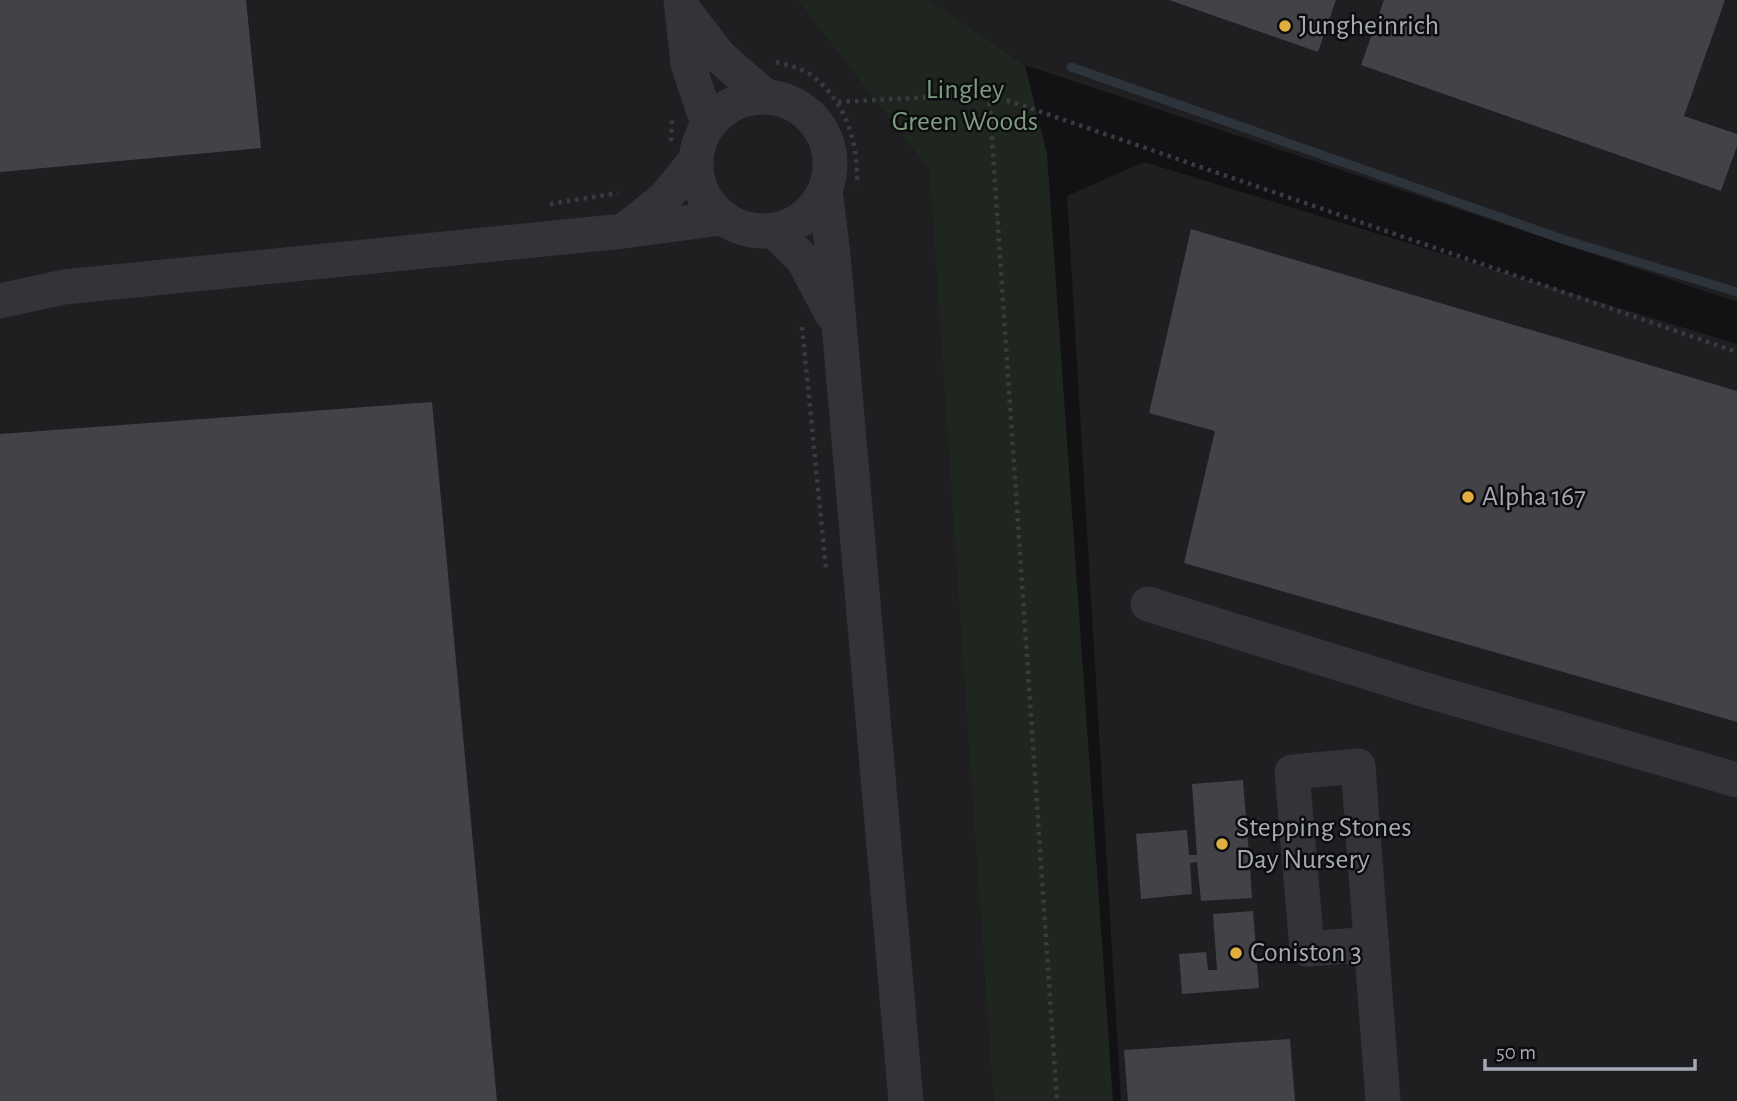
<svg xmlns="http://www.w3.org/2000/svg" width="1737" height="1101" font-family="'Alegreya Sans',sans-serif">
<rect width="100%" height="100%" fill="#121214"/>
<path fill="#1f1e21" d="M0 0H797L929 170 993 1101H0Z
M929 0H1737V302L1025 65Z
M1144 162 1737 344V1101H1121L1067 196Z"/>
<path fill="#1f2620" d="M797 0H929L1025 65 1047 154 1113 1101H993L929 170Z"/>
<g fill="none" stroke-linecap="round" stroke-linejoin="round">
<path stroke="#2d343b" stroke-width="9" d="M1071 67 1565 240 1737 292"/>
</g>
<path fill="#424247" d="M0 0H246L261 148 0 172Z
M1169 0H1336L1318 52Z
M1384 0H1725L1684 116 1737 134V146L1721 191 1361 65Z
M1191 229 1737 391V722L1184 563 1215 431 1149 413Z
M432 402 497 1101H0V434Z
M1243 780 1249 855H1254L1256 867 1250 868 1252 898 1201 901 1197 862 1190 863 1192 894 1141 899 1136 834 1187 830 1189 855H1197L1192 784Z
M1253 911 1259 988 1182 994 1179 954 1206 952 1208 970H1217L1213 914Z
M1290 1039 1295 1101H1128L1124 1050Z"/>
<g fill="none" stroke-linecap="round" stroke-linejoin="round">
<path stroke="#3a3b3f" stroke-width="4.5" stroke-dasharray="3.5 5" stroke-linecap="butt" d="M776 62C787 65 802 68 811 75 847 102 858 142 857 185
M989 94 1057 1101
M838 102 989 94 1737 352
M671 141 672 119
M550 204 618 193
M802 327 826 569"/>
<path stroke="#343438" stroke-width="35" d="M681 0 688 64 708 124
M683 9 719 56 766 97
M696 164a67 67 0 1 1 134 0a67 67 0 1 1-134 0Z
M825 190 833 254 906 1101
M627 228 664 199 695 161
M774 231 803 259 832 314
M0 301 64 287 624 231 721 218
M1148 604 1422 689 1737 780
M1372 944 1307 949 1292 772 1358 766 1383 1101"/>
</g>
<g fill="#e0af3f" stroke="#0d0d0f" stroke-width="2.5">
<circle cx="1285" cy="26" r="7"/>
<circle cx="1468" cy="497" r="7"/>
<circle cx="1222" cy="844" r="7"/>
<circle cx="1236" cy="953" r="7"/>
</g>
<g text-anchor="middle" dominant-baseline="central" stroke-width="5" stroke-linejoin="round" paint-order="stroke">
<g font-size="28" fill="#a5a9b3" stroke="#0d0d0f" text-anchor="start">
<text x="1299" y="26">Jungheinrich</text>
<text x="1482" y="497">Alpha 167</text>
<text x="1236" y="828">Stepping Stones<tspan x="1236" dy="32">Day Nursery</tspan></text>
<text x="1250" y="953">Coniston 3</text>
</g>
<g font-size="28" fill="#7e9c81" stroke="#0d0d0f">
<text x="965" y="90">Lingley<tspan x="965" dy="32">Green Woods</tspan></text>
</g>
</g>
<path d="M1485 1059v10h210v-10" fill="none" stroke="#a5a9b3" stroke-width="3.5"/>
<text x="1496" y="1059" font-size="21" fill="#a5a9b3" stroke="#0d0d0f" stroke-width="5" paint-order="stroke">50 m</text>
</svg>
